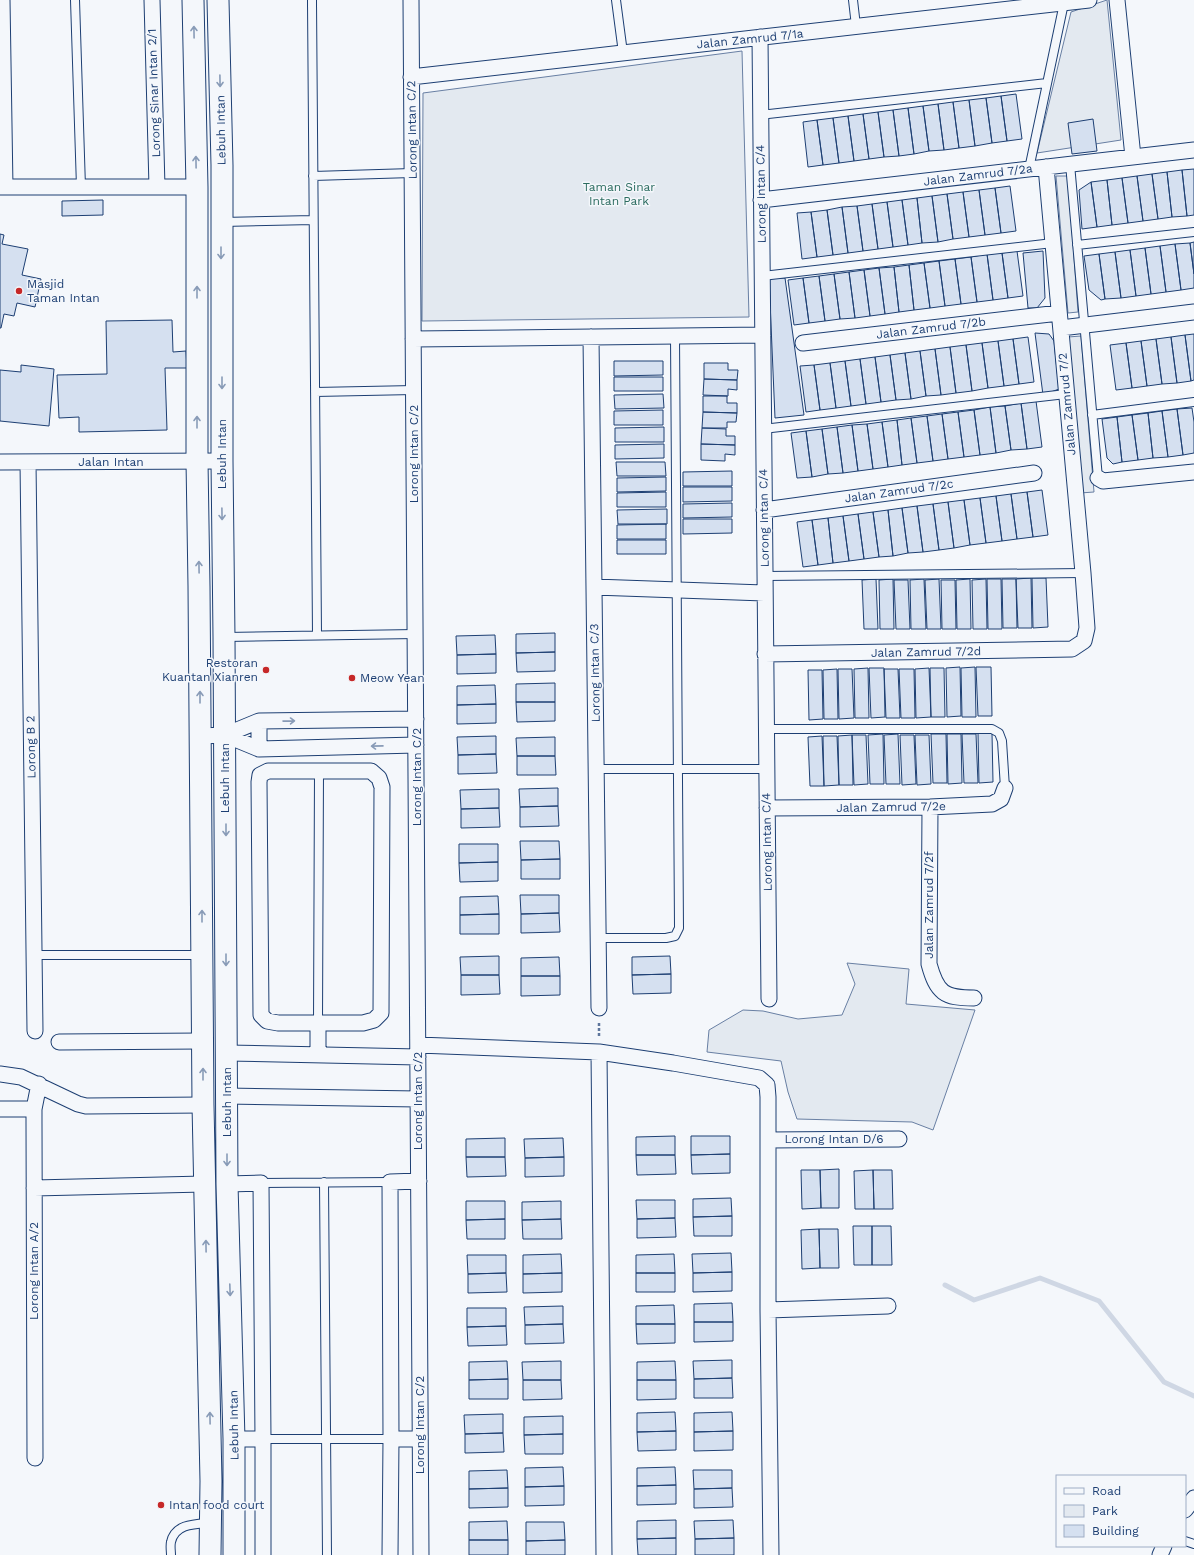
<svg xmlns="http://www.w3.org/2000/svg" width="1194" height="1555" font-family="'Work Sans',sans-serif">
<rect width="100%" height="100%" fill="#f4f7fb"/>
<path fill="#e3e9f0" stroke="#687fa3" d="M1107 0 1121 140 1037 153 1071 12Z
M742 51 749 317 422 321 423 93Z
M1056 176H1068L1078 312 1068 313Z
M1081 336 1094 492 1080 493 1068 337Z
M847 963 909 969 906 1004 975 1010 933 1130 912 1122 797 1119 788 1092 781 1061 707 1052 709 1030 743 1010 763 1011 798 1019 842 1015 855 984Z"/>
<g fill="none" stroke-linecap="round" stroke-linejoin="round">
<path stroke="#cfd7e4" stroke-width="5" d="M945 1285 974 1300 1040 1278 1099 1301 1164 1382 1194 1396"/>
</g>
<path fill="#d5e0f0" stroke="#1d3f73" d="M1016 94 1022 139 1007 141 1001 96Z
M1001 96 1007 141 992 143 986 98Z
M986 98 992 143 975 146 969 100Z
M969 100 975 146 959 148 953 102Z
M953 102 959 148 944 150 938 104Z
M938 104 944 150 929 151 923 106Z
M923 106 929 151 914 154 908 108Z
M908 108 914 154 899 156 893 110Z
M893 110 899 156 884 157 878 112Z
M878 112 884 157 869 159 863 114Z
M863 114 869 159 854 161 848 116Z
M848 116 854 161 839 163 833 118Z
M833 118 839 163 823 165 817 120Z
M1093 119 1097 151 1072 154 1068 123Z
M817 120 823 165 808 167 803 122Z
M1194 169V215L1187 216 1182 170Z
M1182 170 1187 216 1172 217 1167 172Z
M1167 172 1172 217 1158 219 1152 174Z
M1152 174 1158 219 1143 221 1137 176Z
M1137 176 1143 221 1128 223 1122 178Z
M1122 178 1128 223 1112 225 1107 180Z
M1107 180 1112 225 1097 227 1091 182Z
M1091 182 1097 227 1082 229 1079 190Z
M1010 186 1016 231 1001 233 995 188Z
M995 188 1001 233 985 235 979 190Z
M979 190 985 235 969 237 963 192Z
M963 192 969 237 953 239 947 194Z
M947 194 953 239 938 242 932 196Z
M932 196 938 242 922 243 917 198Z
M917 198 922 243 908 245 902 200Z
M103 200V215L62 216V201Z
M902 200 908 245 893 247 887 202Z
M887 202 893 247 878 249 872 204Z
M872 204 878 249 863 251 857 206Z
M857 206 863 251 848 253 842 207Z
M842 207 848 253 833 255 827 210Z
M827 210 833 255 817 257 811 212Z
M811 212 817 257 802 259 797 213Z
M0 234 4 235 2 244 28 249 22 275 41 279 35 307 17 303 14 316 4 314 1 328H0Z
M1194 242V274L1190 243Z
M1190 243 1194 274V288L1181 290 1175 244Z
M1175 244 1181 290 1166 292 1160 246Z
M1160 246 1166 292 1151 294 1145 248Z
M1145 248 1151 294 1136 296 1130 250Z
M1130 250 1136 296 1121 298 1115 252Z
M1017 251 1023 296 1008 298 1002 253Z
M1043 251 1045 298 1037 308H1028L1023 253Z
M1115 252 1121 298 1105 299 1099 254Z
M1002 253 1008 298 993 300 987 254Z
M987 254 993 300 977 302 971 257Z
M1099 254 1105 299 1101 300 1089 290 1084 256Z
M971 257 977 302 961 304 955 259Z
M955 259 961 304 945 306 939 261Z
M939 261 945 306 930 308 924 263Z
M924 263 930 308 914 310 909 265Z
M909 265 914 310 899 312 894 267Z
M894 267 899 312 885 314 879 268Z
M879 268 885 314 870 316 864 270Z
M864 270 870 316 855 318 849 272Z
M849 272 855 318 840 319 834 274Z
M834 274 840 319 825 321 819 276Z
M819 276 825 321 809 323 803 278Z
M769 278H785L804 415 775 418Z
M803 278 809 323 794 325 788 280Z
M172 320 173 352 186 351 187 368H165L167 430 79 432V417L59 418 57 375 107 374 106 321Z
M1035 333 1049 334 1054 341 1059 389 1043 395Z
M1194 334V380L1191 381 1185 335Z
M1185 335 1191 381 1177 383 1171 337Z
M1028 337 1034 382 1019 384 1013 339Z
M1171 337 1177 383 1162 384 1156 339Z
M1013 339 1019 384 1004 386 998 341Z
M1156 339 1162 384 1147 386 1141 341Z
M998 341 1004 386 988 388 982 343Z
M1141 341 1147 386 1132 388 1126 343Z
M982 343 988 388 972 391 966 345Z
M1126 343 1132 388 1116 390 1110 345Z
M966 345 972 391 956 393 950 347Z
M950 347 956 393 941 395 935 349Z
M935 349 941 395 926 396 920 351Z
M920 351 926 396 911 399 905 353Z
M905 353 911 399 896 400 890 355Z
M890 355 896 400 881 402 875 357Z
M875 357 881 402 866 404 860 359Z
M860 359 866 404 851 406 845 361Z
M614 361H663V375L614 376Z
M845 361 851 406 836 408 830 363Z
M704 363H728V370H738L737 380 704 379Z
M830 363 836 408 820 410 814 365Z
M21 365 54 369 49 426 0 421V370L21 372Z
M814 365 820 410 806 412 800 366Z
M614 377H663V391H614Z
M704 379 737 380V390L728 389V396L703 395Z
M663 394 664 408 615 409 614 395Z
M703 396H727V403H737V413L703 412Z
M1036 401 1042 447 1027 449 1021 403Z
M1021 403 1027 449 1011 450 1005 406Z
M1005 406 1011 450 996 453 990 407Z
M990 407 996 453 980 455 974 410Z
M1192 408 1194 422V453L1183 455 1177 409Z
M1177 409 1183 455 1168 457 1162 411Z
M663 410V425H614V411Z
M974 410 980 455 964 457 958 412Z
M1162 411 1168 457 1153 458 1148 413Z
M703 412 737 413 736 422H727V428H702Z
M958 412 964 457 948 459 942 414Z
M1148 413 1153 458 1138 460 1132 415Z
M942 414 948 459 933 461 927 416Z
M1132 415 1138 460 1122 462 1117 417Z
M927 416 933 461 917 463 911 418Z
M1117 417 1122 462 1113 464 1107 458 1102 419Z
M911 418 917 463 902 465 897 420Z
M897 420 902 465 888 467 882 422Z
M882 422 888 467 873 469 867 424Z
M867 424 873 469 858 471 852 425Z
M852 425 858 471 843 473 837 427Z
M664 427V442H615V428Z
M837 427 843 473 828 474 822 429Z
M702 428 726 429V436H735V445L701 444Z
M822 429 828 474 812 477 806 431Z
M806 431 812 477 797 478 791 433Z
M664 444V458L615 459V445Z
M701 444 735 445V455L725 454V461L701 460Z
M616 462H665L666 476H617Z
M732 471V486H683V472Z
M666 477V491L617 492V478Z
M683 487H732V501L683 502Z
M1042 490 1048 535 1033 537 1027 492Z
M666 492V507H617V493Z
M1027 492 1033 537 1017 539 1011 494Z
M1011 494 1017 539 1002 541 996 496Z
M996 496 1002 541 986 543 980 498Z
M980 498 986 543 970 545 964 500Z
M964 500 970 545 954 548 948 502Z
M948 502 954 548 939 550 933 504Z
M732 503V517L683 518V504Z
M933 504 939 550 923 552 917 506Z
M917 506 923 552 908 553 902 508Z
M902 508 908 553 893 556 888 510Z
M667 509V524H618L617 510Z
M888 510 893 556 879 557 873 512Z
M873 512 879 557 864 559 858 514Z
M858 514 864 559 849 561 843 516Z
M843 516 849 561 833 563 828 518Z
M828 518 833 563 818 565 812 520Z
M683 519H732V533L683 534Z
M812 520 818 565 803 567 797 522Z
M666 524V539H617V525Z
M617 540H666V554H617Z
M1031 578 1032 628H1018L1016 579Z
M1032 578H1046L1048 627 1033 628Z
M876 579 878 629H864L862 580Z
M893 579 894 629H880L879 580Z
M924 579 926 629H911L910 580Z
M939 579 941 629H927L925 580Z
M970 579 971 629H957L956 580Z
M986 579 987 629H973L972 580Z
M987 579H1001L1002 629H988Z
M1002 579H1016L1017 628H1003Z
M894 580H908L910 629H896Z
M941 580H955L956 629H942Z
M555 633V652L516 653V634Z
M495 635 496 654 457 655 456 636Z
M555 652V671L517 672 516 653Z
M496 654V673L457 674V655Z
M960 667 961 716 947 717 946 668Z
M975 667 976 717H962L961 668Z
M976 667H991L992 716H978Z
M868 668 869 718H855L854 669Z
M869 668H884L885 717 871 718Z
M929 668 931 717 916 718 915 669Z
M930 668H944L945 717H931Z
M837 669 838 719H824L823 670Z
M838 669H852L854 718 839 719Z
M884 669H898L900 718H886Z
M899 669H914L915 718H901Z
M808 670H822L823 719 809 720Z
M555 683V702H516V684Z
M495 685 496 704 457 705V686Z
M516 702H555V721L517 722Z
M496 704V723L457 724V705Z
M978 733H992L993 782 979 783Z
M883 734 884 784H870L868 735Z
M898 734 900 784H886L884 735Z
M931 734H946L947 783H933Z
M947 734H961L962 783 948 784Z
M962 734H976L978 783H964Z
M852 735 853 785H839L838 736Z
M852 735H866L868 784 854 785Z
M900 735H914L916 784 902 785Z
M915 735H929L931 784 917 785Z
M496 736V754L458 755 457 737Z
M822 736 824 786H810L808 737Z
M823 736H837L839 785 824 786Z
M555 737V756H517L516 738Z
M496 754 497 773 458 774V755Z
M517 756H555L556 775H517Z
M558 788V806L520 807 519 789Z
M499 789V808L461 809 460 790Z
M558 806 559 826 520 827V807Z
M499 808 500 827 461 828V809Z
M520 841H559L560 859 521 860Z
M459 844H498V862L459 863Z
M560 859V879H521V860Z
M498 862V881L460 882 459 863Z
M520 895H559V913L521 914Z
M498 896 499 914 460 915V897Z
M559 913 560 932 521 933V914Z
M499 914V934H460V915Z
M499 956V975H461L460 957Z
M670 956 671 974 632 975V957Z
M559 957 560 976H521V958Z
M671 974V993L633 994 632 975Z
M461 975H499L500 994 461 995Z
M521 976H560V995L521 996Z
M675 1136V1155H636V1137Z
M691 1136H730V1154L691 1155Z
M505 1138V1157H466V1139Z
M563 1138 564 1157 525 1158 524 1139Z
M730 1154V1173L692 1174 691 1155Z
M636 1155H675L676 1174 637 1175Z
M466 1157H505L506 1176 467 1177Z
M564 1157V1176L525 1177V1158Z
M839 1169V1208H821L820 1170Z
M801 1170H820L821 1208 802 1209Z
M873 1170 874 1209H855L854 1171Z
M873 1170H892L893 1209H874Z
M731 1198 732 1216 693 1217V1199Z
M636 1200H675V1218L637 1219Z
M466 1201H505V1219L466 1220Z
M561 1201V1219L522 1220V1202Z
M732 1216V1236H694L693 1217Z
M675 1218 676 1237 637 1238V1219Z
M505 1219V1239H467L466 1220Z
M561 1219 562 1239H523L522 1220Z
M853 1226H872V1265H854Z
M872 1226H891L892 1265H872Z
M819 1229 820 1268 802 1269 801 1230Z
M819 1229H838L839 1268H820Z
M731 1253 732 1272 693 1273 692 1254Z
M561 1254 562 1273 523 1274V1255Z
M674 1254 675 1273H636V1255Z
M467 1255H506V1273L468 1274Z
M732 1272V1291L693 1292V1273Z
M506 1273 507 1292 468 1293V1274Z
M562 1273V1292L523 1293V1274Z
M636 1273H675V1292H636Z
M732 1303 733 1322H694V1304Z
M674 1305 675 1324H636V1306Z
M563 1306V1324L525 1325 524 1307Z
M467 1308H506V1326L467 1327Z
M694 1322H733V1341L694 1342Z
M563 1324 564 1343 525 1344V1325Z
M636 1324H675V1343L637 1344Z
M506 1326 507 1345 468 1346 467 1327Z
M732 1360V1378L694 1379 693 1361Z
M507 1361 508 1379 469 1380V1362Z
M561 1361V1380H523L522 1362Z
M675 1361 676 1380H637V1362Z
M732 1378 733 1398H694V1379Z
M508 1379V1399H469V1380Z
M523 1380H561L562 1399 523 1400Z
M637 1380H676V1399L637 1400Z
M675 1412 676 1431 637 1432V1413Z
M732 1412 733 1431 694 1432V1413Z
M503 1414V1433L465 1434 464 1415Z
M563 1416V1434L524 1435V1417Z
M676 1431V1450L638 1451 637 1432Z
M733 1431V1450L694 1451V1432Z
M503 1433 504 1452 465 1453V1434Z
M563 1434V1454H525L524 1435Z
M563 1467 564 1486 525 1487V1468Z
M675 1467 676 1485 637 1486V1468Z
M507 1470 508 1488 469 1489V1471Z
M693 1470H732V1488L694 1489Z
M676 1485V1504L637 1505V1486Z
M564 1486V1505L525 1506V1487Z
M508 1488V1507L469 1508V1489Z
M732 1488 733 1507 694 1508V1489Z
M676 1520V1538L637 1539V1521Z
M733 1520 734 1538 695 1539 694 1521Z
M507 1521 508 1540H469V1522Z
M526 1522H564L565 1540 526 1541Z
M676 1538V1555H638L637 1539Z
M734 1538V1555H695V1539Z
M469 1540H508V1555H469Z
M565 1540V1555H526V1541Z"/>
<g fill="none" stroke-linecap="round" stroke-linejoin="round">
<g stroke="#1d3f73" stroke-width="10">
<path id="lane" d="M75 0 81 187
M312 0C313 212 316 424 317 635
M616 0 623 53
M853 0 856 26
M760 115 1047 83
M1070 164 1098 478
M1029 169 1064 3
M313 176 412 173
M222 222 313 220
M1077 245 1194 232
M762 276 1053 243
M315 392 414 390
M1092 415 1194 402
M763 429 1066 394
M765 576 1083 573
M225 637 416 634
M766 729H992L999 733 1002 741 1005 788
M596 769H767
M597 938H666L675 936 679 928 675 336
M34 955H201
M318 1023 319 771
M324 1182 327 1555
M261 1183 390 1182
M263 1439H391
M1185 1541 1194 1544
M171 1555C171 1551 170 1546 171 1542 175 1524 194 1524 209 1523"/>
</g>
<g stroke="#1d3f73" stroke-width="17">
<path id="street" d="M2 0 5 187
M152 0 157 187
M411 0 421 1555
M1117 0 1133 157
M760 37 769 999
M411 77 1089 0
M0 187H197
M761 200 1194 150
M1061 328 1194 312
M591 337 599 1008
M413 339 763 335
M803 343 1059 313
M0 462 222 461
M28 462 35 1031
M1098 478 1103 481 1194 472
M764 510 1034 473
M594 587 765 593
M765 654 1072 649 1084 641 1087 628 1083 573 1046 167
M259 721V749
M225 735 259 749 416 745
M201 736 225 735 259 721 416 719
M268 771H371L379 778 382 787 381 1013 374 1020 363 1023H278L267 1021 261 1015 259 782 260 775Z
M930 807 929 964C937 993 944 998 974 998
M767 808 930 807 992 804 1001 799 1005 788
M318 1023V1055
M59 1042 202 1041
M418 1045 599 1052 673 1063 759 1078 767 1085 768 1097V1310L771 1555
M599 1052 604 1555
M227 1053 418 1057
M0 1074 21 1077 78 1104 86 1106 203 1105
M226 1096 418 1099
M0 1109H34
M769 1140 899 1139
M227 1184 261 1183 263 1439V1555
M34 1188 204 1184
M768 1310 888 1306
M234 1439H263
M391 1439H420
M35 1458 34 1124V1109L39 1084
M1185 1510 1194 1498
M390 1555 391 1439 390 1182 419 1181
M1160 1555 1164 1546"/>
</g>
<g stroke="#1d3f73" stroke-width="23">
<path id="secondary" d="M193 0 197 187V461L199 586 203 1105 211 1481 210 1555
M218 0 222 165V461L224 637 227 1184 234 1439V1555"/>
</g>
<path stroke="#5e769c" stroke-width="2.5" stroke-dasharray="3 2" stroke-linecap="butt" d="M599 1023V1038"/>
<use href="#lane" stroke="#f4f7fb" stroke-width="8"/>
<use href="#street" stroke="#f4f7fb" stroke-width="15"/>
<use href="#secondary" stroke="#f4f7fb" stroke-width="21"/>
</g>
<defs><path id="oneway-shaft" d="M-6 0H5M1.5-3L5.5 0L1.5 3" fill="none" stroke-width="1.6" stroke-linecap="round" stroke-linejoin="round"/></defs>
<g stroke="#889bb7">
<use href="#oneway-shaft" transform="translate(194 32) rotate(-91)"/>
<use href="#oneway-shaft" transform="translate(220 81) rotate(89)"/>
<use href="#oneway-shaft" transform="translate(196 162) rotate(-91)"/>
<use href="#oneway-shaft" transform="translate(221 253) rotate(90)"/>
<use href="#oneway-shaft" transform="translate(197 292) rotate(-90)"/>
<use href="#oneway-shaft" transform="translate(222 383) rotate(90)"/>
<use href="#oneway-shaft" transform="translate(197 422) rotate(-90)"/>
<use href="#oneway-shaft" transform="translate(222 514) rotate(89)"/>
<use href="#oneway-shaft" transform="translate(199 567) rotate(-91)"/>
<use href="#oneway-shaft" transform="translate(200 697) rotate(-90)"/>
<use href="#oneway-shaft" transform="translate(289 721) rotate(-1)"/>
<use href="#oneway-shaft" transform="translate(377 746) rotate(179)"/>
<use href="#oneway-shaft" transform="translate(226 830) rotate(90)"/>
<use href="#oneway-shaft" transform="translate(202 916) rotate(-90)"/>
<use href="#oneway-shaft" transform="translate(226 960) rotate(90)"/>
<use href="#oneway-shaft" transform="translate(203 1074) rotate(-90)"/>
<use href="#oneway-shaft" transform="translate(227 1160) rotate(90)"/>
<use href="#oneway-shaft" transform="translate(206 1246) rotate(-91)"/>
<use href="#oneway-shaft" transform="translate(230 1290) rotate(88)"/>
<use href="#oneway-shaft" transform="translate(210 1418) rotate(-91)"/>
</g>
<g fill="#c62828" stroke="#f4f7fb" stroke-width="1.5">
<circle cx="19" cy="291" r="4"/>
<circle cx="266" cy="670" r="4"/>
<circle cx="352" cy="678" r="4"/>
<circle cx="161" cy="1505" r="4"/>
</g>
<g text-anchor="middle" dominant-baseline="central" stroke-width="3" stroke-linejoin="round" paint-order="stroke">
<g font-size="12" fill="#1d3f73" stroke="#f4f7fb">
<text transform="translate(750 39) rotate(-6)">Jalan Zamrud 7/1a</text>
<text transform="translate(154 93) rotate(-92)">Lorong Sinar Intan 2/1</text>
<text transform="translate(221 130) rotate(-91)">Lebuh Intan</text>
<text transform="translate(412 130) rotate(-91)">Lorong Intan C/2</text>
<text transform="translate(978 175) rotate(-7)">Jalan Zamrud 7/2a</text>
<text transform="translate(761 194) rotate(-91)">Lorong Intan C/4</text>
<text transform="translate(931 328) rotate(-7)">Jalan Zamrud 7/2b</text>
<text transform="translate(1067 404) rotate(-95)">Jalan Zamrud 7/2</text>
<text transform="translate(222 454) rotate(-90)">Lebuh Intan</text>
<text transform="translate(414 454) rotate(-90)">Lorong Intan C/2</text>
<text x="111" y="462">Jalan Intan</text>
<text transform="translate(899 491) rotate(-8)">Jalan Zamrud 7/2c</text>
<text transform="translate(764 518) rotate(-91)">Lorong Intan C/4</text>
<text transform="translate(926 652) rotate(-1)">Jalan Zamrud 7/2d</text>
<text transform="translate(595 673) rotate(-91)">Lorong Intan C/3</text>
<text transform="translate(31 747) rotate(-91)">Lorong B 2</text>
<text transform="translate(417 777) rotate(-90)">Lorong Intan C/2</text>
<text transform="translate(225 778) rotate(-90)">Lebuh Intan</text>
<text transform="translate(891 807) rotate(-1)">Jalan Zamrud 7/2e</text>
<text transform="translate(767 842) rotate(-91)">Lorong Intan C/4</text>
<text transform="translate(929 905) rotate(-90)">Jalan Zamrud 7/2f</text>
<text transform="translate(418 1101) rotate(-90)">Lorong Intan C/2</text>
<text transform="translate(227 1102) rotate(-90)">Lebuh Intan</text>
<text x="834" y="1139">Lorong Intan D/6</text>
<text transform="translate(34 1271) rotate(-90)">Lorong Intan A/2</text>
<text transform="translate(234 1425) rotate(-91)">Lebuh Intan</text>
<text transform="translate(420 1425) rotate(-90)">Lorong Intan C/2</text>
</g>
<g font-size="12" fill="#2c6c60" stroke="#f4f7fb">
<text x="619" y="187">Taman Sinar<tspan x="619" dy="14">Intan Park</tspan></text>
</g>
<g font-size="12" fill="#1d3f73" stroke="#f4f7fb" text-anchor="start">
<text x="27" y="284">Masjid<tspan x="27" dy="14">Taman Intan</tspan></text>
<text x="258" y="663" text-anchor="end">Restoran<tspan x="258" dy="14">Kuantan Xianren</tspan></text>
<text x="360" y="678">Meow Yean</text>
<text x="169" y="1505">Intan food court</text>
</g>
</g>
<rect x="1056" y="1475" width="130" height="72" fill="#f4f7fb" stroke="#9eadc5"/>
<rect x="1064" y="1488" width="20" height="6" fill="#f4f7fb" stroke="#9eadc5"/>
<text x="1092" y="1495" font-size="12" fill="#1d3f73">Road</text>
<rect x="1064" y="1505" width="20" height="12" fill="#e3e9f0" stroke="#9eadc5"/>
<text x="1092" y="1515" font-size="12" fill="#1d3f73">Park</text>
<rect x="1064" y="1525" width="20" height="12" fill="#d5e0f0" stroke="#9eadc5"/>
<text x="1092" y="1535" font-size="12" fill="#1d3f73">Building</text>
</svg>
